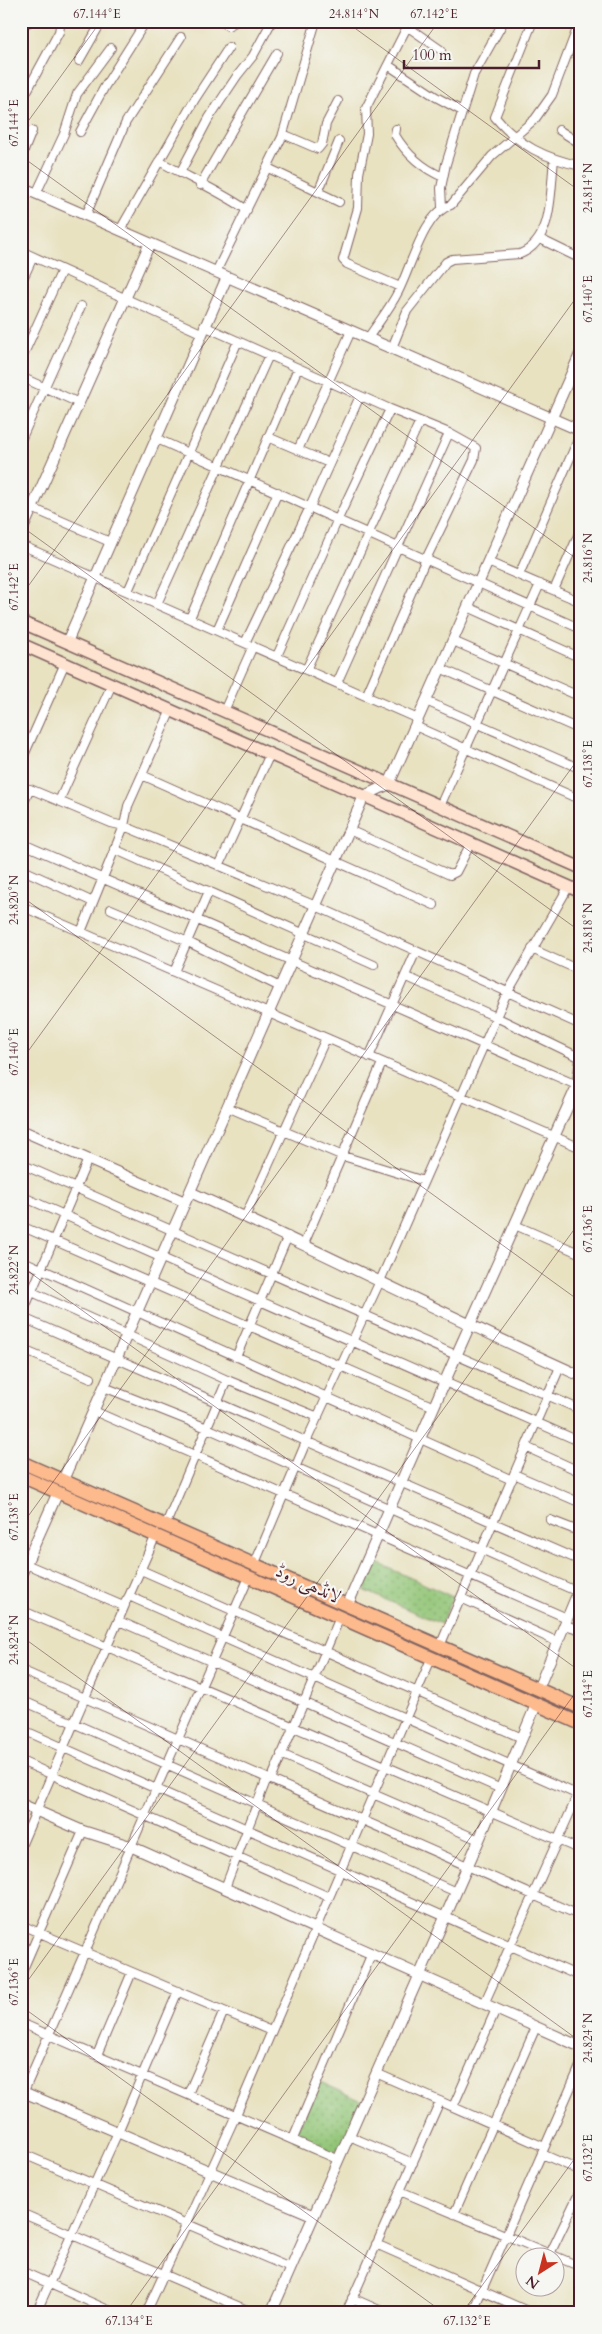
<svg xmlns="http://www.w3.org/2000/svg" width="602" height="2334" font-family="Cardo,Amiri,serif">
<defs>
<pattern id="green-dots" width="8" height="8" patternUnits="userSpaceOnUse" patternTransform="scale(1.25)"><rect width="8" height="8" fill="#91c576"/><path d="M2 2h.1M6 6h.1" fill="none" stroke="#789f61" stroke-width="1.8" stroke-linecap="round"/></pattern>
</defs>
<rect width="100%" height="100%" fill="#f6f6f2"/>
<filter id="ink" filterUnits="userSpaceOnUse"><feTurbulence type="fractalNoise" baseFrequency=".02" numOctaves="2"/><feDisplacementMap in="SourceGraphic" scale="10" xChannelSelector="R" yChannelSelector="G"/><feConvolveMatrix kernelMatrix="1 2 1 2 8 2 1 2 1" color-interpolation-filters="sRGB"/></filter>
<filter id="wash" filterUnits="userSpaceOnUse"><feTurbulence type="fractalNoise" baseFrequency=".0096" numOctaves="4" result="noise"/><feDisplacementMap in="SourceGraphic" scale="20" xChannelSelector="R" yChannelSelector="G"/><feGaussianBlur stdDeviation="1.12" result="paint"/><feColorMatrix in="noise" values="0 0 0 0 0 0 0 0 0 0 0 0 0 0 0 0 0 1.4 0 .05"/><feComposite in="paint" operator="in"/></filter>
<g filter="url(#wash)">
<rect width="100%" height="100%" fill="#e8e2c1"/>
<path fill="url(#green-dots)" stroke="#6e7250" d="M371 1560 453 1597 441 1624 359 1588Z
M318 2081 364 2102 337 2159 293 2139Z"/>
</g>
<g filter="url(#ink)">
<g fill="none" stroke-linecap="round" stroke-linejoin="round">
<g stroke="#816360" stroke-width="10">
<path id="minor" d="M222 21 228 26 237 21
M533 21 495 117C519 146 545 158 581 166
M21 26 31 21
M408 27 441 50
M79 61 102 21
M388 65 436 97 462 111
M21 102 59 32 61 21
M396 129 395 135C407 155 422 168 443 177
M559 130 581 144
M80 132 105 86 146 21
M283 134 318 149 322 144 326 124 338 101
M21 158 32 131
M159 161C189 178 220 191 247 210
M268 168 339 202
M180 173 209 118 237 76 253 56 272 21
M200 185 277 53
M319 190 339 141
M36 194 64 134 77 94 111 48
M442 207 441 188 446 164 474 74 504 21
M86 215 126 122 181 37
M120 230 195 99 229 47
M540 239 581 259
M21 251 201 333
M216 272 282 137 316 21
M21 283 33 257
M400 287 347 264 343 260 358 208 359 174 367 134 366 108 410 21
M204 326 390 409 449 433 476 448 474 460 426 559 366 696
M368 338C378 323 390 308 398 292 411 268 423 213 451 205L492 156 535 119 552 95 580 21
M392 348 407 311 446 262 452 259 520 254C554 241 550 191 554 160
M21 360 62 270
M21 377 79 403
M268 437 329 463
M155 438 581 629
M21 440 81 306
M298 450 351 331
M32 508 110 542
M21 545 418 719
M488 562 581 602
M519 575 581 433
M554 590 581 529
M128 591 238 341
M157 604 269 355
M468 607 581 658
M190 618 298 368
M217 630 278 492
M453 641 581 697
M245 643 310 507 360 396
M277 656 338 519 390 409
M440 668 581 730
M306 670 420 421
M337 683 449 433
M426 701 581 769
M224 711 253 646
M415 726 581 800
M21 762 65 663
M142 775 434 905
M59 801 112 684
M440 806 540 584
M21 808 30 789 111 823 124 826 316 906 581 1025
M349 830 450 875 456 872 471 843
M21 843 581 1087
M114 849 374 965
M219 866 270 754
M21 869 93 902
M21 906 581 1148
M111 909 188 942 280 987
M81 932 124 826 128 806 171 710
M532 949 581 971
M174 972 209 891
M405 976 496 1017 581 1058
M369 1057 416 951
M227 1107 343 1156 424 1181
M21 1164 581 1410
M21 1196 581 1442
M245 1217 326 1038
M515 1225 581 1254
M21 1226 434 1407
M304 1244 382 1063
M21 1260 512 1480
M21 1287 227 1380 318 1417
M21 1317 581 1561
M21 1317 88 1159
M21 1349 91 1378
M236 1357 288 1236
M104 1387 207 1428 578 1592
M94 1411 567 1618
M526 1447 581 1472
M514 1474 581 1503
M550 1520 581 1532
M166 1524 227 1380
M255 1563 306 1442 380 1281 505 997 569 886
M26 1564 123 1606 129 1596 156 1535
M141 1570 522 1738
M129 1596 581 1796
M461 1598 558 1642
M21 1610 581 1850
M119 1621 501 1789
M565 1625 581 1630
M440 1646 560 1367
M21 1670 581 1916
M21 1700 456 1892
M21 1729 581 1977
M281 1754 479 1840
M21 1761 329 1897
M271 1780 340 1617
M21 1846 125 1605
M225 1888 267 1778
M21 1925 271 2031
M21 1974 83 1831
M484 2004 581 1788
M21 2023 337 2159
M97 2055 132 1972
M376 2073 544 2147
M188 2094 224 2011
M21 2098 249 1577
M453 2107 496 2009
M349 2136 413 2163
M293 2139 372 1953
M21 2153 290 2268
M542 2154 581 2171
M400 2191 581 2267
M21 2213 254 2313
M454 2214 536 2027
M376 2244 532 2313
M550 2254 581 2189
M21 2271 115 2313
M352 2298 386 2313
M36 2313 118 2132 178 1991
M146 2313 236 2115 431 1659
M346 2313 440 2101
M472 2313 581 2064"/>
</g>
<g stroke="#816360" stroke-width="12">
<path id="tertiary" d="M21 187 581 431
M21 533 150 243
M67 642 227 277
M21 1130 185 1202
M190 1192C321 1251 449 1317 581 1376
M63 1480 364 796 389 784 581 352
M21 1575 58 1492
M348 1604 456 1356 554 1137 577 1086 581 1060
M538 1689 581 1585
M21 1804 83 1831 130 1846 581 2047
M21 2091 312 2215
M271 2313 479 1840 536 1705"/>
</g>
<g stroke="#816360" stroke-width="14">
<path id="secondary" d="M21 622 581 868
M21 644 581 892"/>
</g>
<g stroke="#816360" stroke-width="15">
<path id="primary" d="M21 1462 581 1708
M21 1476 581 1724"/>
</g>
<use href="#minor" stroke="#fff" stroke-width="8"/>
<use href="#tertiary" stroke="#fff" stroke-width="10"/>
<use href="#secondary" stroke="#fee3d1" stroke-width="11"/>
<use href="#primary" stroke="#fcba8d" stroke-width="12"/>
</g>
</g>
<path fill="none" stroke="#4a1f2b" stroke-width="1" stroke-opacity="0.45" d="M345 21 581 192M21 131 101 21M21 156 581 562M21 526 581 932M21 596 439 21M21 896 581 1302M21 1061 581 291M21 1266 581 1672M21 1526 581 755M21 1636 581 2042M21 1990 581 1220M21 2006 444 2313M125 2313 581 1685M462 2313 581 2150"/>
<g text-anchor="middle" dominant-baseline="central" stroke-width="4.5" stroke-linejoin="round" paint-order="stroke">
<g font-size="18" fill="#4a1f2b" stroke="#f6f6f2">
<text transform="translate(308 1584) rotate(24)">لانڈھی روڈ</text>
</g>
</g>
<rect width="602" height="2334" fill="none" stroke="#f6f6f2" stroke-width="55"/>
<g transform="translate(540 2272) rotate(216)"><circle r="24" fill="#f6f6f2" stroke="#b1a0a2"/>
<path d="M0-4L9 19L0 12L-9 19Z" fill="#c8321e"/>
<text y="-8" font-size="14" font-weight="bold" text-anchor="middle" fill="#4a1f2b">N</text>
</g>
<path d="M404 60v8h135v-8" fill="none" stroke="#4a1f2b" stroke-width="2.5"/>
<text x="412" y="60" font-size="15" fill="#4a1f2b" stroke="#f6f6f2" stroke-width="4" paint-order="stroke">100 m</text>
<rect x="28" y="28" width="546" height="2278" fill="none" stroke="#4a1f2b" stroke-width="2"/>
<g font-size="12" text-anchor="middle" fill="#4a1f2b">
<text x="97" y="18">67.144°E</text>
<text x="354" y="18">24.814°N</text>
<text x="434" y="18">67.142°E</text>
<text transform="translate(14 123) rotate(-90)" y="4">67.144°E</text>
<text transform="translate(588 188) rotate(-90)" y="4">24.814°N</text>
<text transform="translate(588 299) rotate(-90)" y="4">67.140°E</text>
<text transform="translate(588 558) rotate(-90)" y="4">24.816°N</text>
<text transform="translate(14 587) rotate(-90)" y="4">67.142°E</text>
<text transform="translate(588 764) rotate(-90)" y="4">67.138°E</text>
<text transform="translate(14 900) rotate(-90)" y="4">24.820°N</text>
<text transform="translate(588 928) rotate(-90)" y="4">24.818°N</text>
<text transform="translate(14 1052) rotate(-90)" y="4">67.140°E</text>
<text transform="translate(588 1229) rotate(-90)" y="4">67.136°E</text>
<text transform="translate(14 1270) rotate(-90)" y="4">24.822°N</text>
<text transform="translate(14 1517) rotate(-90)" y="4">67.138°E</text>
<text transform="translate(14 1640) rotate(-90)" y="4">24.824°N</text>
<text transform="translate(588 1694) rotate(-90)" y="4">67.134°E</text>
<text transform="translate(14 1982) rotate(-90)" y="4">67.136°E</text>
<text transform="translate(588 2038) rotate(-90)" y="4">24.824°N</text>
<text transform="translate(588 2158) rotate(-90)" y="4">67.132°E</text>
<text x="129" y="2325">67.134°E</text>
<text x="467" y="2325">67.132°E</text>
</g>
</svg>
